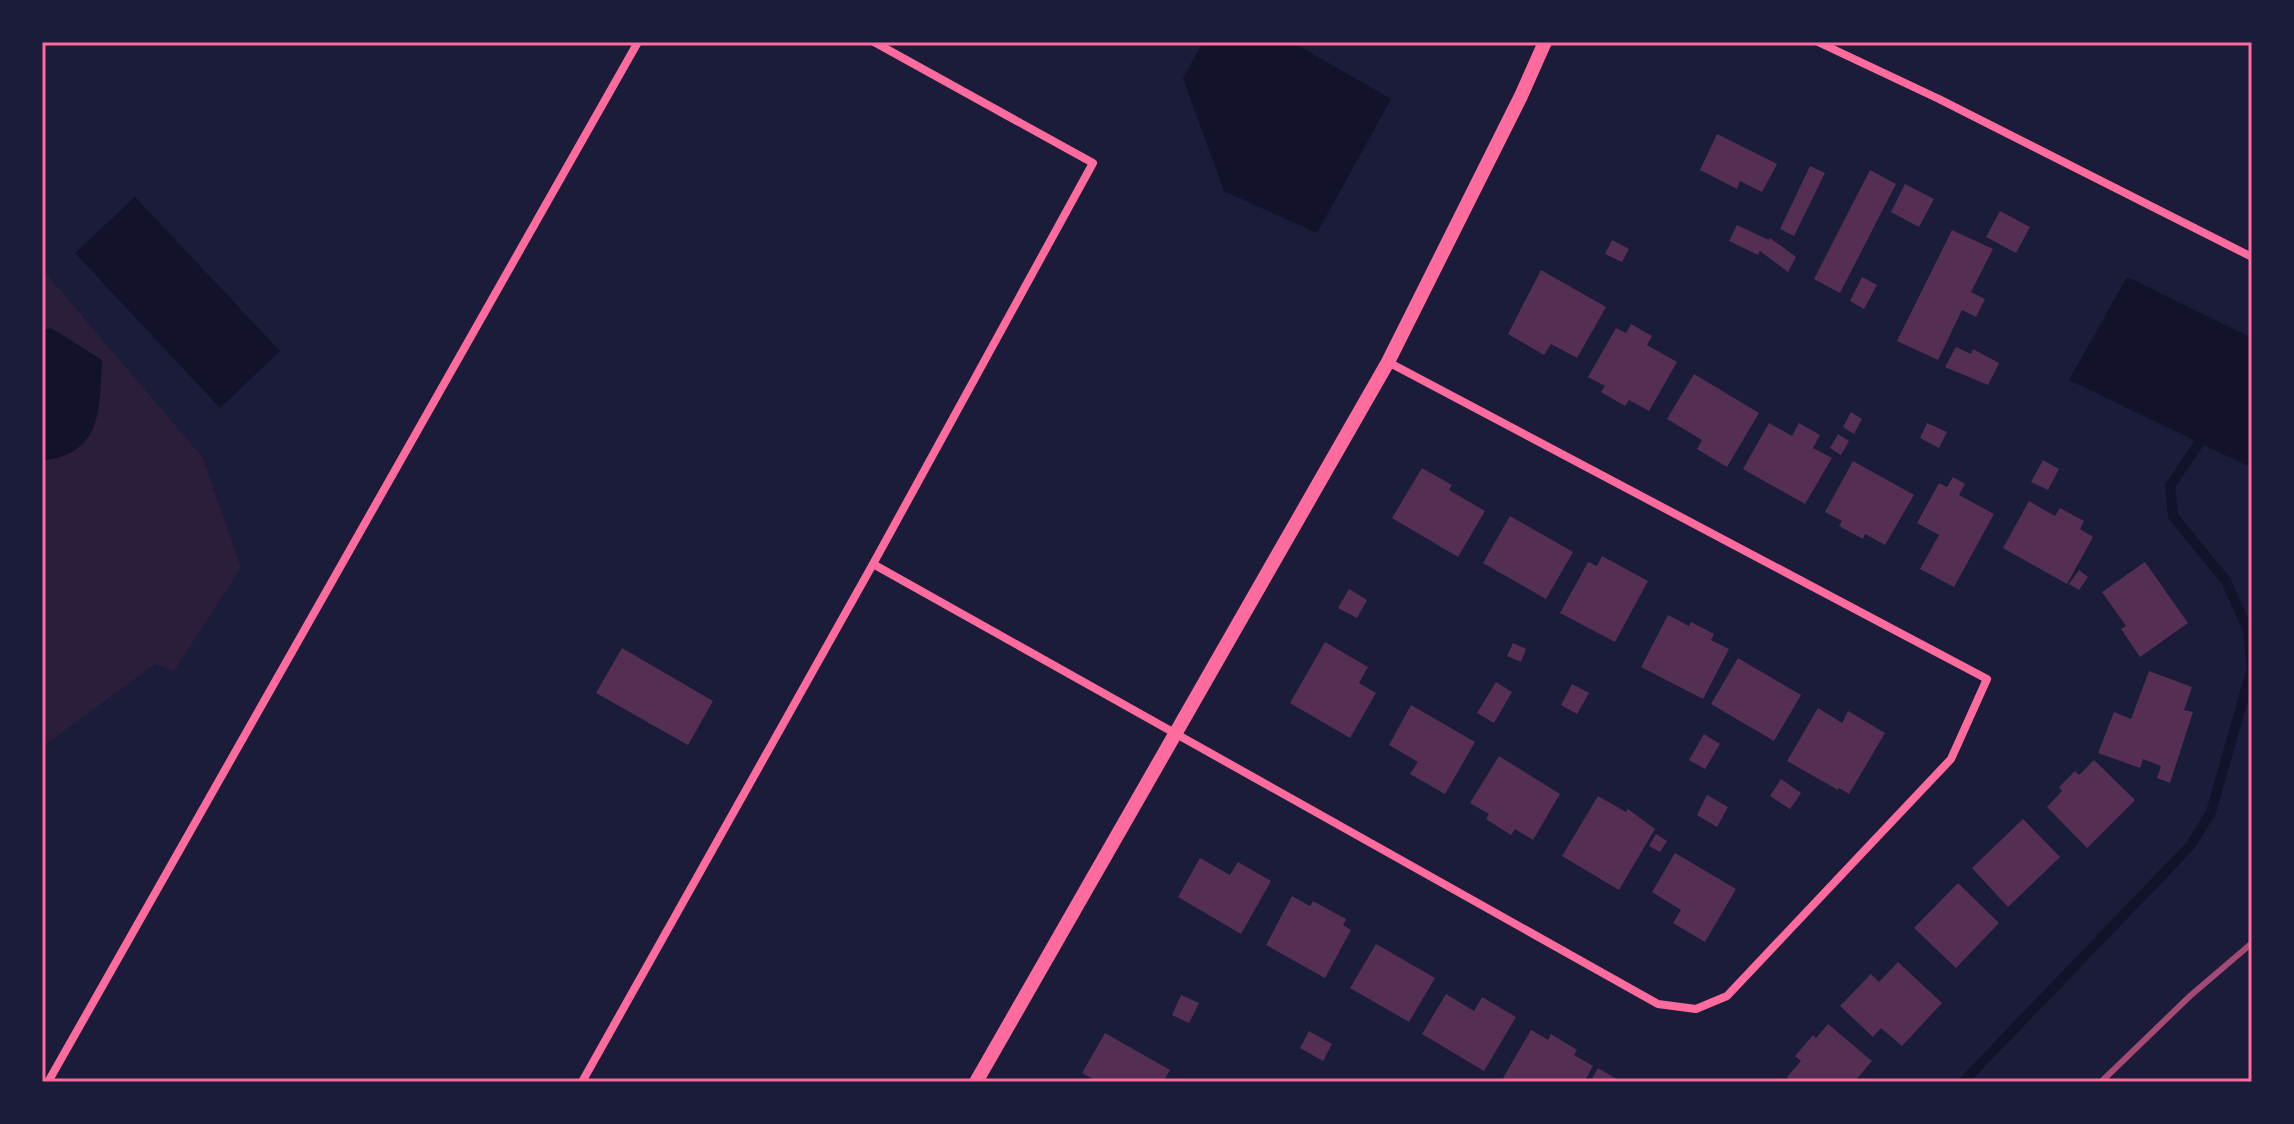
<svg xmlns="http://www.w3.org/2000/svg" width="2294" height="1124" font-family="Karla,sans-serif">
<rect width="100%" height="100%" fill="#1b1b3a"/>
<path fill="#2a1e3b" d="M42 269 203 458 241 568 174 671 155 664 42 747Z"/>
<path fill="#12122b" d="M1203 42H1292L1391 99 1317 233 1224 191 1183 78Z
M135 197 280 351 220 408 75 253Z
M2127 277 2252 338V468L2069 380Z
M51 328 102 360C99 411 103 453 42 461V330Z"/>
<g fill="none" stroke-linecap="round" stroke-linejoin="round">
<path stroke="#12122b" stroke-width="10" d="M1963 1082 2191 845 2211 812 2252 668 2248 630 2226 581 2173 516 2170 486 2199 443"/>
</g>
<path fill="#542f53" d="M1717 134 1777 164 1762 192 1740 181 1737 189 1700 170Z
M1810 166 1825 173 1794 236 1780 229Z
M1870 170 1896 184 1840 293 1814 279Z
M1905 184 1934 199 1919 227 1891 212Z
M2000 211 2030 227 2016 253 1986 237Z
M1737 225 1769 240 1770 238 1796 257 1788 272 1760 251 1758 255 1729 241Z
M1952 230 1993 249 1971 292 1985 299 1976 317 1962 310 1938 360 1897 341Z
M1612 240 1629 249 1622 262 1605 254Z
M1541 270 1606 307 1577 358 1551 344 1544 355 1508 334Z
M1862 277 1877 285 1864 309 1850 301Z
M1631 324 1652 336 1647 345 1677 362 1649 411 1629 400 1625 406 1601 392 1605 386 1588 377 1616 328 1626 333Z
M1956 347 1971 354 1973 349 1999 363 1988 385 1945 367Z
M1694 374 1759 413 1727 467 1697 449 1702 440 1667 419Z
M1851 412 1862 419 1854 434 1843 427Z
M1769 423 1792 436 1799 423 1820 435 1813 448 1832 458 1805 504 1743 469Z
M1927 423 1947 432 1939 448 1920 438Z
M1838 434 1849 441 1841 455 1830 448Z
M2043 460 2059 469 2048 490 2031 482Z
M1853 461 1914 495 1885 545 1865 534 1863 539 1839 526 1842 521 1825 512Z
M1422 468 1452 485 1449 490 1485 511 1458 557 1392 518Z
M1953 477 1965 484 1959 495 1994 514 1954 587 1920 569 1939 535 1917 523 1939 483 1947 487Z
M2029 501 2055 516 2060 508 2084 521 2080 529 2093 537 2067 584 2003 548Z
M1510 516 1573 552 1546 599 1483 563Z
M1602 556 1648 581 1615 642 1560 613 1588 562 1597 566Z
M2145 562 2188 623 2140 657 2121 629 2126 626 2102 592Z
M2079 570 2088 577 2079 590 2069 584Z
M1349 589 1367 600 1357 618 1338 608Z
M1668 615 1689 626 1691 622 1714 634 1711 640 1729 649 1703 699 1641 667Z
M1325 642 1368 667 1359 683 1376 693 1350 738 1290 703Z
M1513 643 1526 649 1521 662 1507 656Z
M622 648 713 701 688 745 596 693Z
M1738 658 1801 695 1774 741 1711 704Z
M2149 671 2192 687 2184 710 2193 712 2170 783 2157 778 2161 766 2143 759 2140 768 2098 753 2114 712 2131 719Z
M1496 682 1512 692 1494 723 1477 713Z
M1572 684 1589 693 1577 714 1561 705Z
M1411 705 1475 742 1445 794 1410 774 1418 762 1389 745Z
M1818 708 1842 723 1848 711 1885 733 1849 794 1839 788 1838 790 1787 761Z
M1704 734 1720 744 1705 769 1689 760Z
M1499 756 1560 794 1533 840 1515 829 1511 835 1486 819 1489 814 1470 803Z
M2094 760 2135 800 2087 848 2047 807 2062 791 2059 787 2075 771 2079 775Z
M1781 779 1801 793 1790 809 1770 796Z
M1707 795 1728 807 1717 827 1697 815Z
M1598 796 1626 812 1628 809 1655 829 1619 890 1562 856Z
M2023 819 2060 857 2008 907 1972 868Z
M1656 834 1667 841 1660 852 1649 846Z
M1675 853 1736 889 1705 942 1673 923 1681 910 1652 892Z
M1200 858 1230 875 1238 862 1271 881 1241 934 1178 897Z
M1958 883 1999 923 1956 968 1914 928Z
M1292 896 1310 906 1313 901 1346 919 1343 925 1351 930 1325 978 1266 945Z
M1376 944 1435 978 1409 1022 1350 988Z
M1898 962 1942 1003 1902 1046 1881 1028 1873 1037 1840 1006 1871 974 1879 982Z
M1446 994 1474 1011 1482 997 1516 1017 1484 1071 1422 1034Z
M1181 995 1199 1003 1189 1023 1172 1015Z
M1828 1024 1872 1061 1854 1082H1792L1787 1077 1801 1061 1795 1056 1813 1035 1816 1038Z
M1531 1030 1548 1040 1551 1034 1577 1050 1574 1055 1593 1066 1584 1082H1510L1503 1078Z
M1309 1031 1332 1044 1323 1061 1300 1048Z
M1105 1033 1170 1070 1163 1082H1098L1082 1073Z
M1598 1068 1605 1072 1621 1082H1590Z"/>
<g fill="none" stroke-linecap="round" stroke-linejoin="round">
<path stroke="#ff6b9d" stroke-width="8" d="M1818 42 1939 99 2252 257
M873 564 1658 1004 1696 1009 1727 996 1951 759 1987 679 1388 362
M48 1082 638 42
M582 1082 873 564 1093 163 874 42"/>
<path stroke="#ff6b9d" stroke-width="14" d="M976 1082 1388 362 1521 96 1545 42"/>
<path stroke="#a44b75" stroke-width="6" d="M2101 1082 2190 996 2252 943"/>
</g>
<rect width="2294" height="1124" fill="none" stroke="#1b1b3a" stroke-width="88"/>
<rect x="44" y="44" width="2206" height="1036" fill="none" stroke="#ff6b9d" stroke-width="3"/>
</svg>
